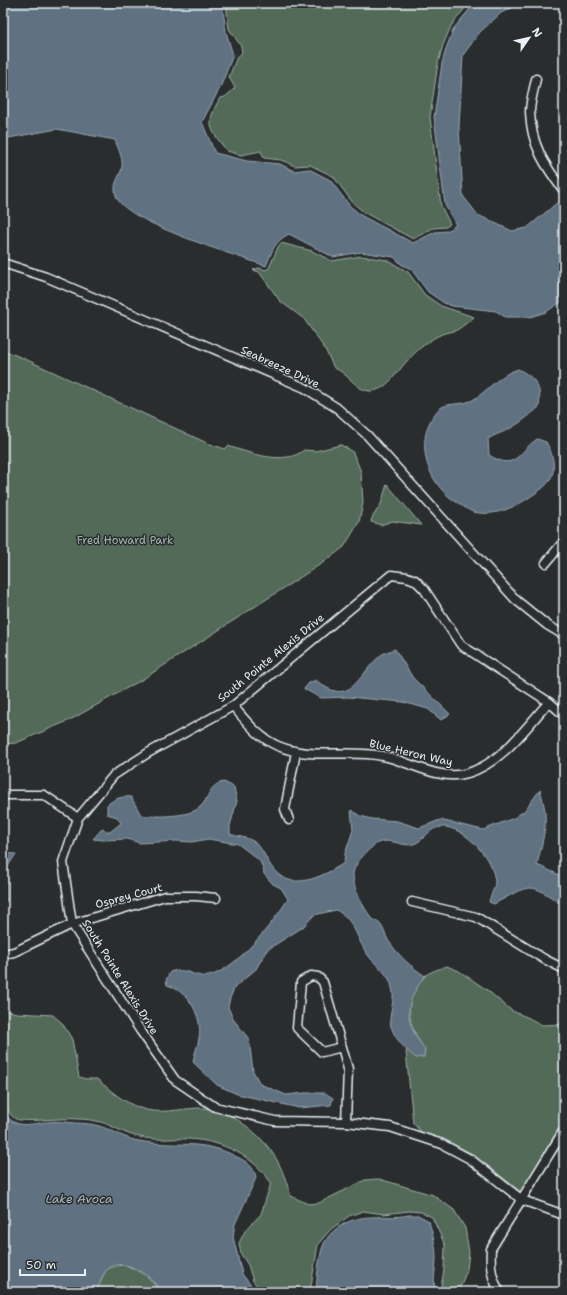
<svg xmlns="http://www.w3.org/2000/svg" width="567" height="1295" font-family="'Shantell Sans',sans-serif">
<rect width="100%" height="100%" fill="#2a2d2e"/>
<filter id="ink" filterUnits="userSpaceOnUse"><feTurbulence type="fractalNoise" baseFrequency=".025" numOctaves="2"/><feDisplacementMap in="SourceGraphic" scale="8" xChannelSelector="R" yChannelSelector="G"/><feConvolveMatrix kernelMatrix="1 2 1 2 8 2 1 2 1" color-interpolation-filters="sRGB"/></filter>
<g filter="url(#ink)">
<path fill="#536b58" stroke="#9eaea8" d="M226 3H469L451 26 443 45 438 63 430 117 441 206 450 224 446 227 433 228 413 239 365 213 353 203 333 176 310 165 295 166 281 160 264 158 261 151 241 155 227 151C209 128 205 125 220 98L225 97 235 88 229 77 237 57 242 53 241 46 229 29Z
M281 243 312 251 332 261 361 256 387 260 408 272 425 295 441 306 474 317C469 321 463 326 457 330 453 332 447 332 442 334 430 339 417 350 408 360 397 371 387 392 369 391 356 390 347 372 334 368L325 349 304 319 280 301 259 272 253 270 259 268 266 270 269 268 278 247Z
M3 350 25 359 207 443 225 449 228 446C249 453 285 466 304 450L315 451 341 445 352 451 357 462 361 472 363 503 359 522 344 547 324 562 143 679 70 720 16 743 3 744Z
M387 484 421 525 392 521 381 525 371 522 372 518 381 504Z
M447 966 459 971 487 990 512 1011 529 1018 542 1025 564 1024V1122L521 1192 473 1154 445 1140 422 1133 413 1123 406 1051 425 1049C408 1028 401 997 425 976 430 971 440 969 447 966Z
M3 1010 17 1013 53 1015 62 1023 72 1039 79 1077 86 1079H97C111 1091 123 1102 140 1108 159 1115 178 1109 198 1108 229 1107 264 1135 278 1162 284 1173 287 1185 291 1196L308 1204 319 1203 365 1180 379 1179 433 1195 454 1210 465 1228 469 1252 467 1270 458 1292H440L444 1270 445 1245 432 1217 421 1212 409 1211 384 1214 363 1211 349 1216 331 1229 318 1244 310 1292H262L253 1281 248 1265 241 1254 239 1243 245 1231 261 1214 271 1183C253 1155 222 1141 189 1139 172 1138 157 1141 140 1137 126 1135 114 1126 101 1122 93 1120 84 1119 77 1119 62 1117 22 1124 14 1118 0 1107 7 1073 7 1057L3 1053Z
M126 1265 147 1276 161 1292H96C105 1272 103 1266 126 1265Z"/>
<path fill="#617281" stroke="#97a5b1" d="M3 3H222L226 32 233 55 220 88 202 122 215 153 247 161 280 164 294 171 309 169 330 180 350 206 362 216 413 243 435 232 447 231 456 225 445 205 434 117 442 63 447 46 454 28 475 3H564V8L547 3 516 6 501 13 480 32 463 55 459 127 463 196 478 215 512 231 527 228 558 202 564 207V300L546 312 530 317H505L496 311 452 306 444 303 428 292 411 269 401 264 394 257 361 252 333 257 289 234C274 241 272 252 266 266 238 256 128 223 117 198 110 181 123 177 122 163 122 156 117 146 115 140L57 129 3 139Z
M518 369C536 378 542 387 539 407 529 416 518 425 505 431 499 434 494 435 488 439L489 455C516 472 517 453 537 439L546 442C556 459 558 478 540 490 521 504 498 518 473 512 468 510 464 507 460 504 427 487 411 438 439 409 448 401 463 407 476 398 490 388 501 374 518 369Z
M395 649 413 678 450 714 441 720 428 709 403 702 348 697 321 698 304 689 309 683 316 680C351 710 358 674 381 655 385 652 390 651 395 649Z
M224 782 234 787 237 801 230 826V834C237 837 247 837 253 841 263 848 265 857 271 866 289 894 322 877 344 863L345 854 353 830 351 810 360 816 372 819 397 821 419 828 440 820 483 830 514 818 524 811 540 790C550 820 544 834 537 865L564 877V905L563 906C529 880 530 885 494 904L489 902C490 896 495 888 495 882 494 860 465 826 442 827 429 827 425 840 414 844 402 848 390 836 376 844 367 850 353 865 353 875 353 888 363 907 371 917 374 921 380 922 382 927 385 932 386 938 390 943 401 958 409 965 425 976 404 1003 403 1022 425 1049L424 1057 416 1058C405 1050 389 1033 390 1018 391 1008 395 999 392 988 390 975 379 968 371 959 360 947 357 929 346 917 343 914 339 912 336 910L314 915 303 927 267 950 256 969 235 987 230 998 228 1007 233 1019 249 1039 253 1071 260 1084 286 1095 304 1093H325L333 1098 331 1105 299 1108 237 1094 217 1085 193 1062C194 1054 198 1046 199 1038 203 1016 188 991 167 985L166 980 170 972C184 966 197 979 209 976 237 969 273 923 288 899L281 888 273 884 264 874 263 868 259 860 238 844 208 839 192 842 177 841 140 843 127 839 104 840 93 839 102 829 110 832 121 823 117 817 107 814V805C114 799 121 796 131 797L141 815C155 817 188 817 199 808 210 799 208 784 224 782Z
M3 853 16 854 6 869 7 901 3 902Z
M3 1111C14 1130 29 1124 48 1122 57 1121 67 1122 75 1123 83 1123 92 1124 99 1126 113 1130 125 1139 139 1141 175 1148 202 1138 237 1157 246 1161 255 1167 256 1178L235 1224 233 1237 242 1274 256 1292H161C153 1278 129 1259 112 1266 103 1269 100 1284 96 1292H3Z
M409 1215H418L429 1221C432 1233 436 1245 436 1258 436 1272 432 1277 436 1292H316C317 1278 318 1263 322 1249 328 1228 352 1217 372 1217 386 1216 394 1218 409 1215Z"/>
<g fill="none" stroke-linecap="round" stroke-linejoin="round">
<g stroke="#e8f1f8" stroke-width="11">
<path id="street" d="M536 79C534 89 530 102 530 112 531 145 545 166 564 191
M3 263 46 277 305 388 337 408 367 435 516 600 547 625 564 635
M546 563 564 541
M233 706C246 721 259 738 278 746 311 760 348 749 383 756 409 761 440 782 468 773 503 762 526 727 549 702
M564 715 549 702 461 645 424 589 415 580 407 577 391 575 233 706 148 753 114 775 78 818 63 862 72 924 140 1030 175 1080 215 1107 275 1121 346 1122 390 1127 442 1144 470 1159 522 1200 564 1215
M3 795H44L78 818
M289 820 285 809 296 752
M412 902 476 917 544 959 564 969
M3 954 14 952 72 924 165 896H196L216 898
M311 976 318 977 323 982 342 1047 322 1052 297 1028 301 982Z
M342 1047 348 1069 346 1122
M500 1292C491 1278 490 1266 491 1249L564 1130"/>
</g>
<use href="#street" stroke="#2a2d2e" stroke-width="8"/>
</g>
</g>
<g text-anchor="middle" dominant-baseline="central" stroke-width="3" stroke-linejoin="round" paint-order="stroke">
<g font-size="11" fill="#e8f1f8" stroke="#2a2d2e">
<text transform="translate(280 367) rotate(25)">Seabreeze Drive</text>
<text transform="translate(271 658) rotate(-39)">South Pointe Alexis Drive</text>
<text transform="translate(411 753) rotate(13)">Blue Heron Way</text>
<text transform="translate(129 896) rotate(-15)">Osprey Court</text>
<text transform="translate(120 977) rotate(58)">South Pointe Alexis Drive</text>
</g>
<g font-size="11" fill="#a5b5b0" stroke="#2a2d2e">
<text x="125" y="540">Fred Howard Park</text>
</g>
<g font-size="12" font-style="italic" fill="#abb8c2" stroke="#2a2d2e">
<text x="79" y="1199">Lake Avoca</text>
</g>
</g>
<rect width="567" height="1295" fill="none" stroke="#2a2d2e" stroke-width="16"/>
<rect x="8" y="8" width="551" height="1279" fill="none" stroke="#e8f1f8" stroke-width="1.5" filter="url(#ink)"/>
<g transform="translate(529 38) rotate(56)" stroke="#2a2d2e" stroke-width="3" paint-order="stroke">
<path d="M0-3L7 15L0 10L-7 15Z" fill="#e8f1f8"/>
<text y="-6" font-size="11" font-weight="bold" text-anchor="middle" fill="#e8f1f8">N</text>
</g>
<path d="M20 1269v6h65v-6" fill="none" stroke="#e8f1f8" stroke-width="2"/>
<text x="26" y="1269" font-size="12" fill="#e8f1f8" stroke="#2a2d2e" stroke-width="3" paint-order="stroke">50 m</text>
</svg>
